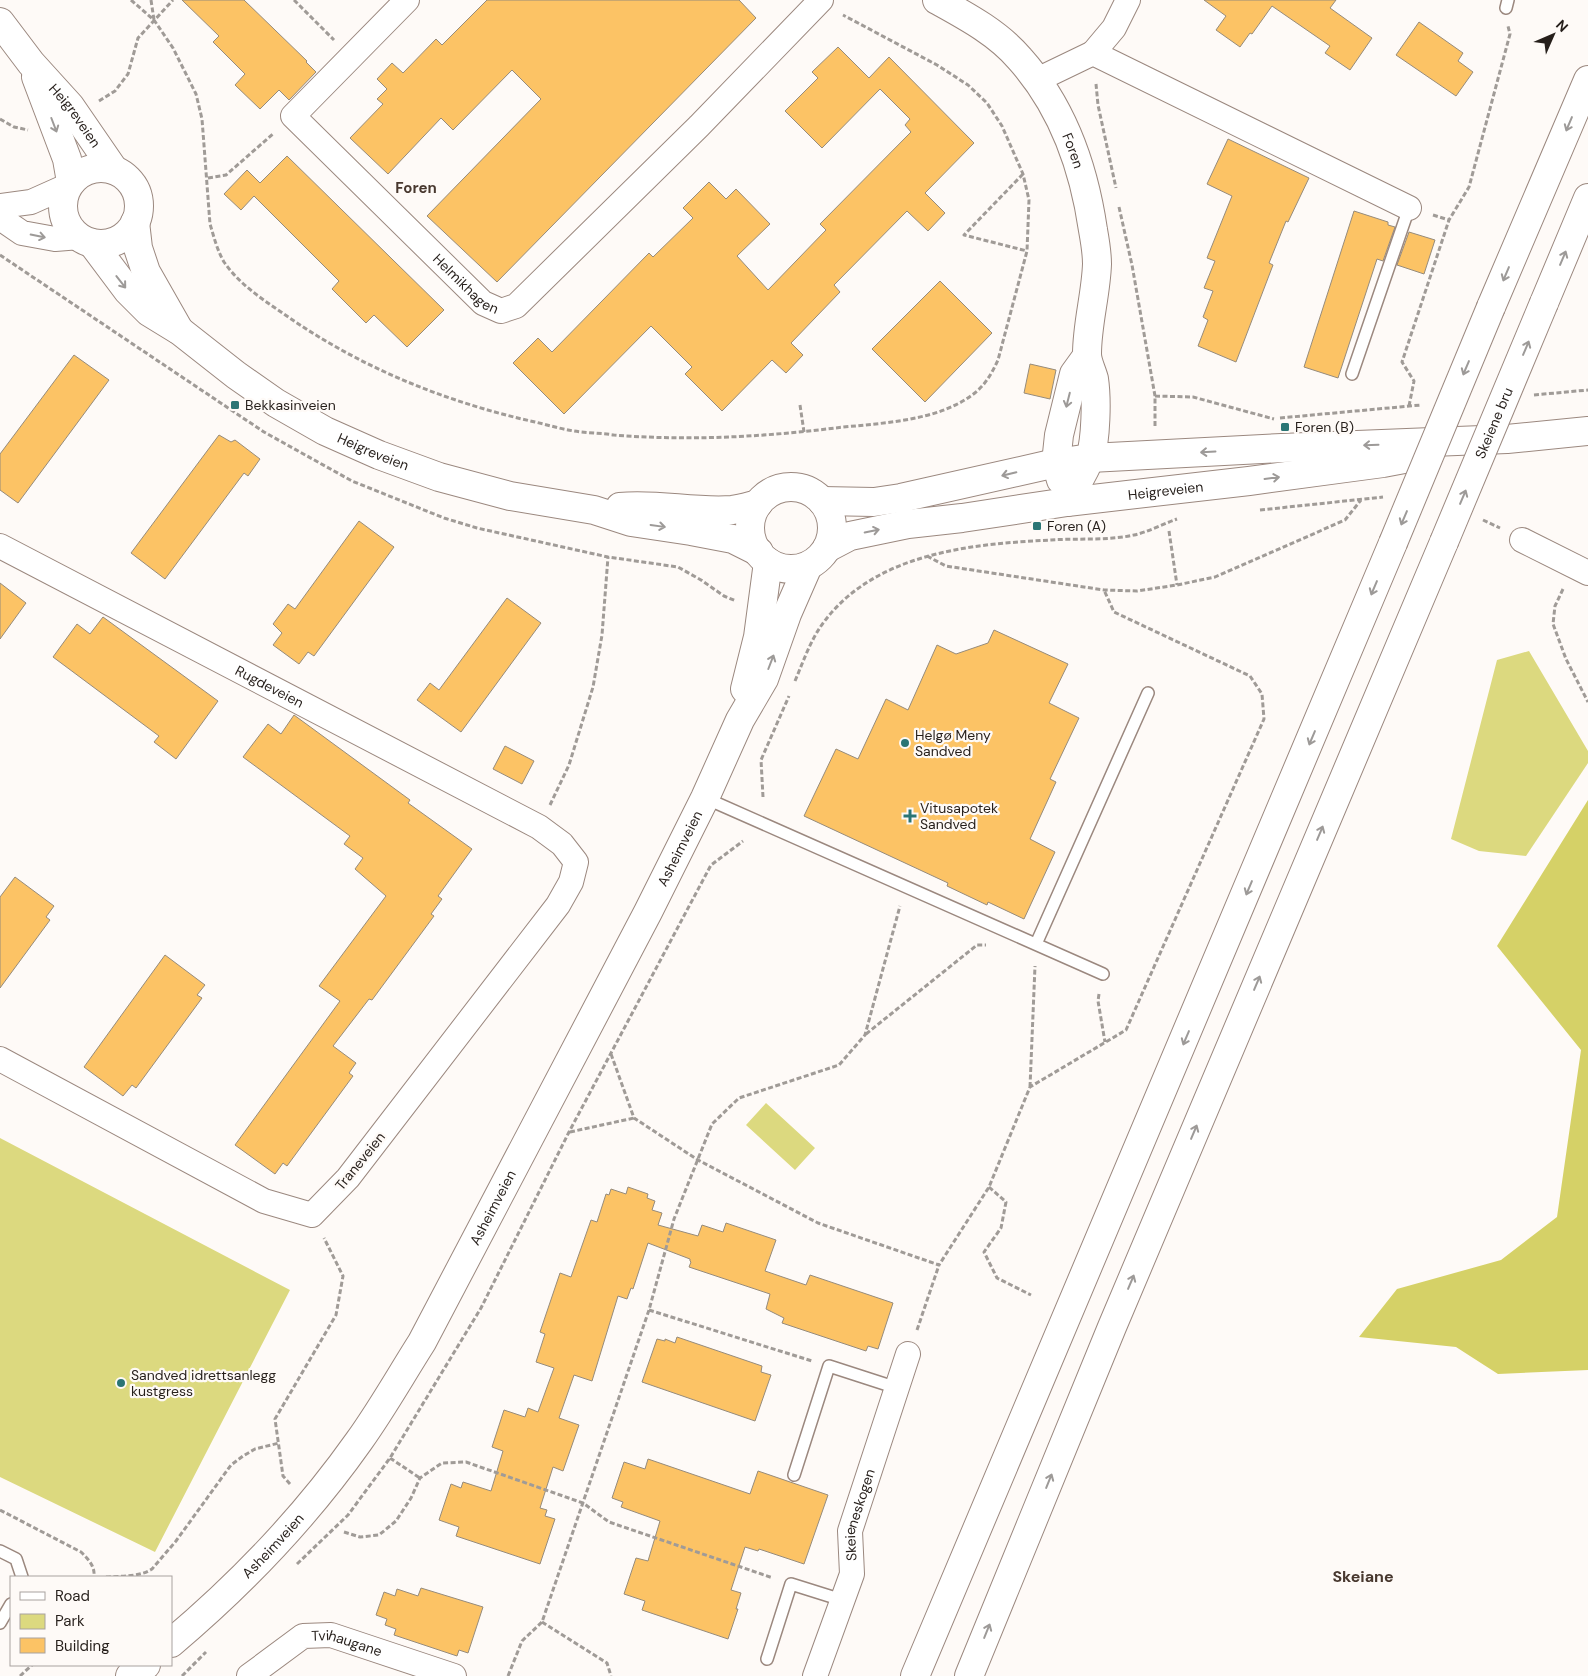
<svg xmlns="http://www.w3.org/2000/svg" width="1588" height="1676" font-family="'DM Sans',sans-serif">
<rect width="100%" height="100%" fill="#fefaf7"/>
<path fill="#dcd97f" d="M1529 651 1588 751V763L1526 856 1479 851 1451 839 1497 660Z
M766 1103 815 1148 795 1170 746 1125Z
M0 1138 290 1290 155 1552 0 1477Z"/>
<path fill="#d5d167" d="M1588 800V1370L1498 1374 1456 1347 1359 1337 1397 1289 1501 1260 1557 1217 1581 1050 1497 946Z"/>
<path fill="#fcc365" stroke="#968b7b" d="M182 0H244L307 61 306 62 316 72 289 100 279 90 260 109 235 85 245 74 213 42 219 36Z
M487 0H739L756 18 497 282 427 216 541 99 512 70 453 130 441 118 388 174 350 138 383 104 377 99 387 89 377 79 392 63 403 73 404 72 436 39 442 45Z
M1204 0H1336L1330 8 1372 38 1350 70 1325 53 1330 46 1272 6 1252 34 1250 33 1240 47 1216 30 1226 16Z
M1419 22 1463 53 1458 61 1473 72 1456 96 1396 55Z
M838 47 869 78 889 57 974 143 925 193 945 213 928 231 907 211 834 285 840 292 791 343 803 355 786 373 772 360 722 411 685 374 692 367 651 326 564 414 513 363 538 338 552 352 649 253 653 257 693 218 683 208 709 182 726 199 736 189 770 224 737 256 768 290 826 230 820 224 911 132 905 125 910 119 880 89 822 148 785 111 818 78 812 72Z
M1228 139 1309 178 1288 222 1286 221 1269 263 1273 265 1236 362 1198 346 1208 320 1203 317 1213 291 1204 288 1215 261 1207 258 1232 196 1207 184Z
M287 156 444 310 407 347 374 315 366 323 332 289 339 281 254 196 241 210 224 194 247 170 260 183Z
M1354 211 1388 222V225L1395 227 1383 261 1377 259 1338 378 1304 367Z
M1409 232 1435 240 1424 274 1397 265Z
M940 281 992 333 925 402 872 349Z
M74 355 109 380 18 503 0 490V454Z
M1030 364 1056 370 1050 399 1024 393Z
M219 435 231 442 235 440 260 459 248 476 244 473 165 579 131 553Z
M359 521 394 547 314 656 308 652 299 664 273 645 282 633 273 624 288 604 295 609Z
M0 583 26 603 0 639Z
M507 598 541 623 461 732 417 700 430 683 439 690Z
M103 617 218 701 176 759 154 742 159 736 53 657 77 624 90 634Z
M994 630 1068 664 1049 703 1079 718 1050 779 1056 782 1030 839 1055 852 1024 919 988 902 987 905 947 886 948 883 804 816 836 749 858 759 886 699 908 710 937 645 956 654 988 643Z
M294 715 410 800 408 803 472 849 438 896 442 899 431 914 434 916 372 1000 369 999 333 1046 356 1063 349 1073 353 1076 287 1166 283 1163 275 1174 235 1145 340 1001 319 986 386 896 355 869 363 858 344 844 350 836 243 757 268 724 281 734Z
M505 746 534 761 522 784 493 769Z
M15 877 54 906 46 917 50 920 0 988V897Z
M165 955 205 985 197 995 202 998 136 1088 132 1085 123 1096 84 1067Z
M628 1187 648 1194 647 1198 655 1201 652 1210 662 1213 658 1225 698 1236 702 1225 723 1232 726 1223 776 1240 765 1271 806 1285 810 1275 893 1303 878 1349 868 1346 866 1351 782 1323 784 1318 766 1309 770 1294 689 1267 691 1262 690 1261V1259L648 1243 633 1289 631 1288 627 1299 618 1296 592 1381 574 1375 559 1418 579 1425 563 1471 553 1467 540 1508 547 1510 545 1516 555 1519 540 1564 456 1536 459 1527 439 1520 451 1484 461 1488 463 1482 491 1491 503 1451 492 1447 504 1410 525 1417 528 1408 538 1412 554 1368 536 1362 545 1334 540 1332 560 1273 571 1277 591 1220 597 1222 606 1194 609 1195 611 1189 626 1194Z
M677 1337 762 1366 761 1372 771 1375 755 1421 642 1382 657 1339 665 1341V1339L675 1343Z
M648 1459 750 1494 758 1471 828 1495 804 1564 759 1549 758 1551 745 1547 731 1590 741 1593 736 1609H738L728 1639 642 1610 645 1601 624 1594 636 1558 648 1561 660 1521 621 1507 623 1502 612 1498 624 1462 645 1469Z
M421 1588 483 1607 468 1653 459 1650 457 1656 394 1635 396 1629 385 1625 387 1619 376 1615 384 1592 395 1596 397 1589 418 1596Z"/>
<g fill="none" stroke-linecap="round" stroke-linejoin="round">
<g stroke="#9b887f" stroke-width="14">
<path id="lane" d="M1506 8 1508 0
M1352 374 1409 208
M705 798 1103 974
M1036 944 1148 693
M794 1475 829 1366 897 1388
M0 1551 16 1559 22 1577
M0 1623 11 1604
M767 1659 791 1584 842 1600"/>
</g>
<g stroke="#9b887f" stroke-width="26">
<g id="street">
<path id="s1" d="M407 0 293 116 483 303 501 311 516 306 699 126 821 0"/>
<path d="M1093 53 1114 28 1128 0"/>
<path d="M1037 80 1093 53 1409 208"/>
<path d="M0 206 31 202 69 185"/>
<path d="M0 218 22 233 55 239 80 237"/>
<path d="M1522 540 1588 573"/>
<path id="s2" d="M0 546 539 827 562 844 576 862 571 882 558 905 348 1178 312 1215 264 1201 0 1059"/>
<path id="s3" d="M249 1676 303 1636 331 1635 454 1676"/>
<path id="s4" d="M815 1676 852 1574 850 1531 908 1354"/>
</g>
</g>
<g stroke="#9b887f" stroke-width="30">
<g id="secondary">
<path id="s5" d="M937 0C966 16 998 33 1020 59 1062 106 1084 168 1093 230 1095 241 1097 253 1097 264 1096 294 1087 324 1087 354 1087 362 1092 371 1094 379 1097 399 1096 440 1090 458 1084 473 1074 488 1067 502"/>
<path id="s6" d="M0 22 31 63 70 106 114 170"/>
<path d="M36 77 67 159 71 182"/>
<circle cx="101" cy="206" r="38"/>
<path d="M135 222 138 248 146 272 179 330"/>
<path id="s7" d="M92 243 128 291 149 312 180 331 236 375 276 403 325 431 379 455 439 477 510 496 594 510 631 522 691 531 733 539 759 552"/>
<path d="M1061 480 1056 463 1059 435 1074 374 1087 356"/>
<circle cx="791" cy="528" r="41"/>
<path d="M822 501 874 502 901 498 1056 463 1090 458 1282 448 1507 439 1588 431"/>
<path d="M620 507C657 503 694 513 732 510 741 509 750 506 758 504"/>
<path id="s8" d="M827 548 850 536 908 524 962 518 1067 502 1249 481 1383 463 1420 456"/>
<path d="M745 689 758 637 768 562"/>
<path id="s9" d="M171 1643C241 1584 306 1516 359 1441 382 1409 401 1375 422 1342L648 912 705 798 740 720 764 679 787 614 808 566"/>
<path d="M130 1676 146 1665"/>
</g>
</g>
<g stroke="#9b887f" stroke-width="30">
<path id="highway" d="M1544 303 1588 198
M1491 307 1588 80
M915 1676 1393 543
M969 1676 1112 1327 1444 542"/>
</g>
<path stroke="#a09b97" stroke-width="3" stroke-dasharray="5 2.5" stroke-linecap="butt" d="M131 0 154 20 173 48 196 94 202 119 210 224C214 237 217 250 224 262 239 284 262 299 284 314 359 367 445 402 535 422 548 425 561 429 574 431 587 433 601 433 614 435 688 441 762 437 835 428 879 423 936 422 972 395 985 386 992 373 998 360L1027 251 1029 200 1023 174 1002 126 987 103 968 85 937 65 843 15
M151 0 154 20
M294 0 334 40
M1096 84 1098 105 1116 188
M99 101 115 91 128 74 138 38 173 0
M0 119 14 127 28 130
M1023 174 964 235 1027 251
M208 178 226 175 274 133
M1119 207 1132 265 1155 396V427
M1433 215 1449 220
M0 255 264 432 352 481 444 518 477 528 608 557 678 567 701 580 724 596 736 601
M1534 395 1588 390
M1155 396 1193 397 1274 419
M800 405 804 432
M1409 406 1414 381 1402 362 1449 220 1469 187 1510 34 1508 26
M1280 418 1421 405
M1260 510 1383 497
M1483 520 1500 528
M1169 531 1177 585
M927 556 946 566 1104 590 1137 591 1177 585 1215 577 1345 520 1361 500
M1563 589 1555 606 1553 624 1566 659 1588 702
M795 681C803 662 810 642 821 626 872 553 970 544 1051 540 1078 538 1107 541 1134 535 1148 532 1163 524 1177 519
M763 797 761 760 789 696
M550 805 569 765 593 687 602 635 608 557
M1099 994 1098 1001 1105 1042
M866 1034 977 945H986
M611 1054 634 1118 698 1160 818 1223 939 1265 989 1187 1030 1087 1126 1030 1264 719 1262 694 1250 676 1114 612 1104 590
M1030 1087 1035 966
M570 1132 634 1118
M989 1187 1006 1202 1001 1228 984 1252 997 1278 1031 1295
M649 1310 812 1361
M917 1330 939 1265
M390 1458 420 1478
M290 1484 283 1476 275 1419 336 1315 343 1276 324 1238
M0 1510 81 1552C89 1560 95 1566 94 1577
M344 1532 360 1537 379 1535 396 1521 411 1498 420 1478 442 1463 466 1462 583 1503 609 1522 773 1578
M297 1564 348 1515 390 1458 481 1308 569 1132 711 865 743 841
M106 1577C121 1576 140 1577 152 1569L176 1541 231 1465 243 1456 255 1449 279 1443
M542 1622 607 1663 611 1676
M20 1676 32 1665
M182 1676 206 1652
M508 1676 522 1641 542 1622 649 1310 674 1219 712 1124 739 1098 839 1065 865 1035 900 906"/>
<use href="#lane" stroke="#fff" stroke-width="11"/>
<use href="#street" stroke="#fff" stroke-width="24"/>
<use href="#secondary" stroke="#fff" stroke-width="28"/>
<use href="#highway" stroke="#fff" stroke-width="28"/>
<g stroke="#9b887f" stroke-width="30" stroke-linecap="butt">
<g id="highway-bridge">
<path id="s10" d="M1444 542 1544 303"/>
<path d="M1393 543 1491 307"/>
</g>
</g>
<use href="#highway-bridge" stroke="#fff" stroke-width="28"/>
</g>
<defs><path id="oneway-shaft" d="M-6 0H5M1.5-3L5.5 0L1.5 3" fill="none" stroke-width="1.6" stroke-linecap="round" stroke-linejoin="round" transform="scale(1.25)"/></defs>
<g stroke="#9d9a98">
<use href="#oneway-shaft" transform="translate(1569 124) rotate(113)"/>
<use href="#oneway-shaft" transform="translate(54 125) rotate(69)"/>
<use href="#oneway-shaft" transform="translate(38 236) rotate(11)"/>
<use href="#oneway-shaft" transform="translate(1563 258) rotate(-67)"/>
<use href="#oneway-shaft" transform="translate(1506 274) rotate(113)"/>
<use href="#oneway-shaft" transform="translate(121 282) rotate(52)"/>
<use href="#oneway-shaft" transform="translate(1526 348) rotate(-67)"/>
<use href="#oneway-shaft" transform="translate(1466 368) rotate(113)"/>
<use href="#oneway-shaft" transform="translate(1068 400) rotate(104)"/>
<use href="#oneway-shaft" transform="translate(1371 445) rotate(178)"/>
<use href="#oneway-shaft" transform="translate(1208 452) rotate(177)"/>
<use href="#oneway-shaft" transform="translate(1009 474) rotate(167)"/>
<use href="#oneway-shaft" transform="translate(1272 478) rotate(-7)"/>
<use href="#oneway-shaft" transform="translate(1463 497) rotate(-67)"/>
<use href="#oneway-shaft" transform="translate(1404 518) rotate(113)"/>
<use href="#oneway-shaft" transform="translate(658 526) rotate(8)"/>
<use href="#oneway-shaft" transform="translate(872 531) rotate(-12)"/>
<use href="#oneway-shaft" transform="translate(1374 588) rotate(113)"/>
<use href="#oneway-shaft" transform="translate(771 662) rotate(-69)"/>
<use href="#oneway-shaft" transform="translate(1312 738) rotate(113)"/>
<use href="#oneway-shaft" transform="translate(1320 833) rotate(-67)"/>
<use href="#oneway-shaft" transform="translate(1249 888) rotate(113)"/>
<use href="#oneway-shaft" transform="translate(1257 983) rotate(-67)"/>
<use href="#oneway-shaft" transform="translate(1186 1038) rotate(113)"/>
<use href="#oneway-shaft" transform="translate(1194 1132) rotate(-67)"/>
<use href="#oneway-shaft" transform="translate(1131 1282) rotate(-67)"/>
<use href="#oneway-shaft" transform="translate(1049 1481) rotate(-68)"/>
<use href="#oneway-shaft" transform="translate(987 1631) rotate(-68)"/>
</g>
<g fill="#2b7574" stroke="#fefaf7" stroke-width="2">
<rect x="230" y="400" width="10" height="10" rx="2.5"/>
<rect x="1280" y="422" width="10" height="10" rx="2.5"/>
<rect x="1032" y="521" width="10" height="10" rx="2.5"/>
<circle cx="905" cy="743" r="5"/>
<path d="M907.5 808.5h5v5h5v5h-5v5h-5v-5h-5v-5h5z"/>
<circle cx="121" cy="1383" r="5"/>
</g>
<g text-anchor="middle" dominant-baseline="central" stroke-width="4.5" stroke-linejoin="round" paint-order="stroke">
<g font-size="14" fill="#261f1b" stroke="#fefaf7">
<text stroke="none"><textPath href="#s6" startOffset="120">Heigreveien</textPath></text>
<text stroke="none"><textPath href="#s5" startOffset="209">Foren</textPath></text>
<text stroke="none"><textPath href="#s1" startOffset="404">Helmikhagen</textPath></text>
<text stroke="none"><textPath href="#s10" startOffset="129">Skeiene bru</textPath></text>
<text stroke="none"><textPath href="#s7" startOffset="355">Heigreveien</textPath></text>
<text stroke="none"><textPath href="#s8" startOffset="345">Heigreveien</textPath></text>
<text stroke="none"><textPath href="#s2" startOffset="304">Rugdeveien</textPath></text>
<text stroke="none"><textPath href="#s9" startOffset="951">Asheimveien</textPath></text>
<text transform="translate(360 1161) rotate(-51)">Traneveien</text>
<text stroke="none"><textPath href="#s9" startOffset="546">Asheimveien</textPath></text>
<text stroke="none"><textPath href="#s4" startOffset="169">Skeieneskogen</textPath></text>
<text stroke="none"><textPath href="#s9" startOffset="141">Asheimveien</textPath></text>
<text stroke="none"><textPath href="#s3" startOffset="112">Tvihaugane</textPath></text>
</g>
<g font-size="14" fill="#261f1b" stroke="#fefaf7" text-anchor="start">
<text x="245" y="405">Bekkasinveien</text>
<text x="1295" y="427">Foren (B)</text>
<text x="1047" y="526">Foren (A)</text>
<text x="915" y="735">Helgø Meny<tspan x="915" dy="16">Sandved</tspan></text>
<text x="920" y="808">Vitusapotek<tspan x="920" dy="16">Sandved</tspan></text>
<text x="131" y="1375">Sandved idrettsanlegg<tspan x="131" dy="16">kustgress</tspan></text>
</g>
<g font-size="15" font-weight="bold" fill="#48382f" stroke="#fefaf7">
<text x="416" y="188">Foren</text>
</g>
<g font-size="16" font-weight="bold" fill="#48382f" stroke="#fefaf7">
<text x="1363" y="1576">Skeiane</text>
</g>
</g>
<rect x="10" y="1576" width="162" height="90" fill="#fefaf7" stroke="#a8a29f"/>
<rect x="20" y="1592" width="25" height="8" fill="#ffffff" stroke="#a8a29f"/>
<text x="55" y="1601" font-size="15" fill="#261f1b">Road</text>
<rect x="20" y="1614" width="25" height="15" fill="#dcd97f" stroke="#a8a29f"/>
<text x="55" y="1626" font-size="15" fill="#261f1b">Park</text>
<rect x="20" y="1638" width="25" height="15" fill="#fcc365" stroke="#a8a29f"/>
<text x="55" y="1651" font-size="15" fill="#261f1b">Building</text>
<g transform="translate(1553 35) rotate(45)" stroke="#fefaf7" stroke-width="4" paint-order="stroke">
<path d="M0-4L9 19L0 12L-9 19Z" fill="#261f1b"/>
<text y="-8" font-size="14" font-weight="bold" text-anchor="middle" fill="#261f1b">N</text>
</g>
</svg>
